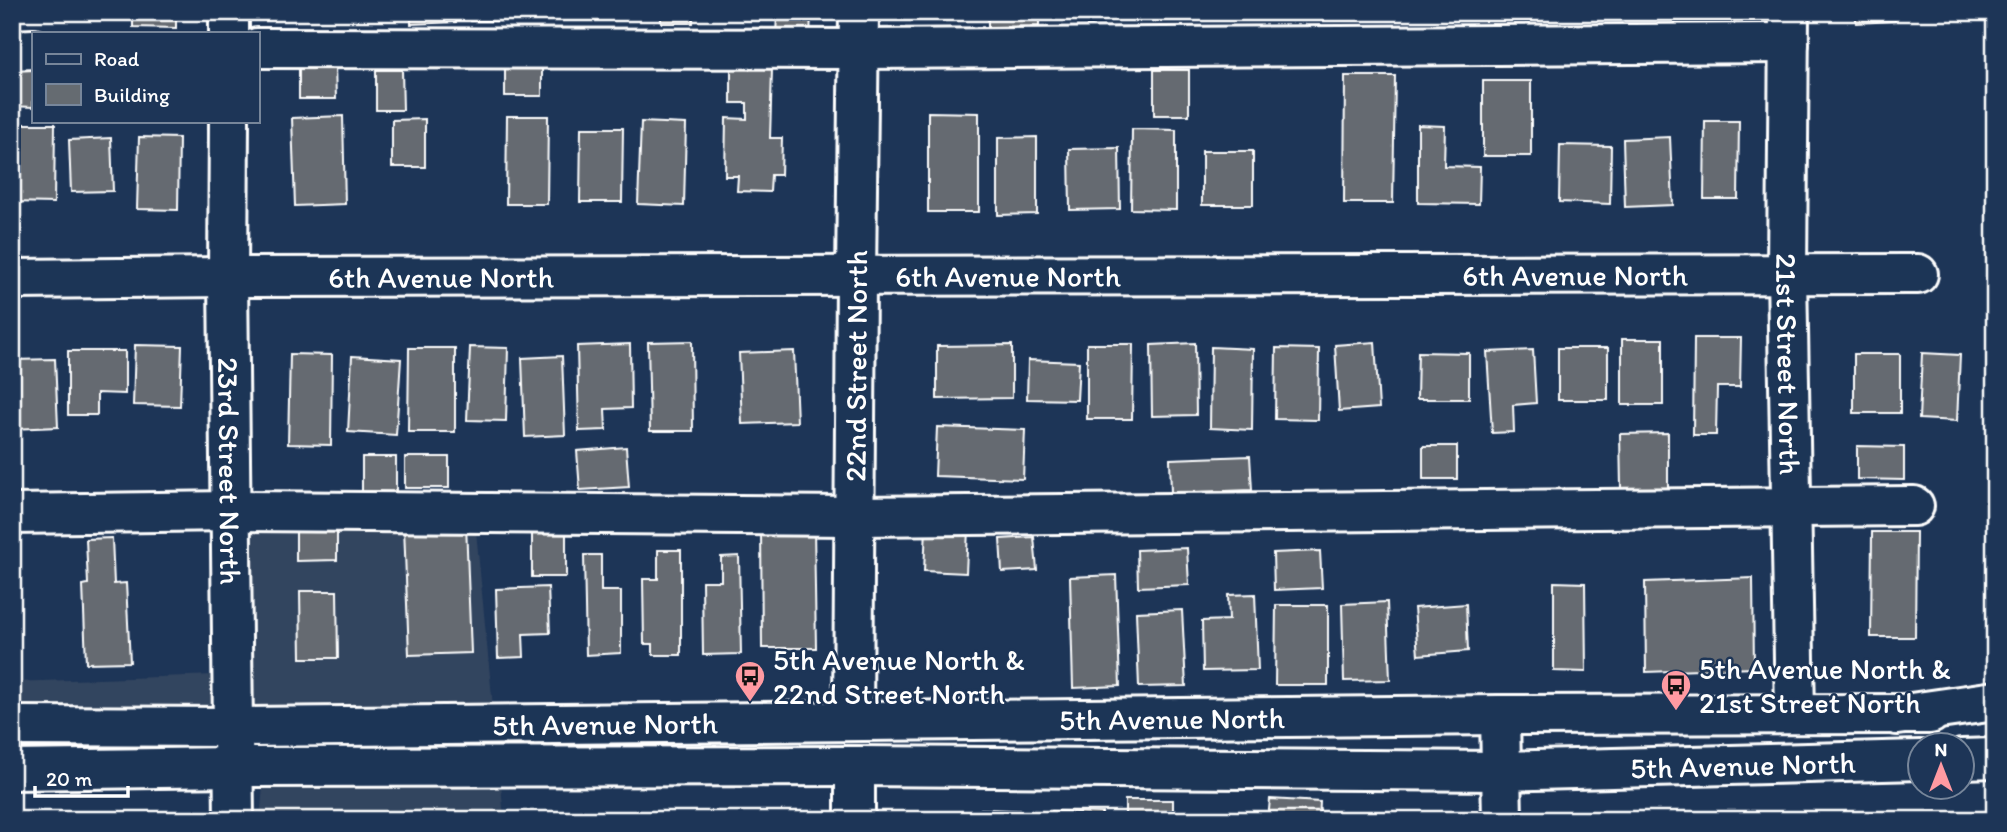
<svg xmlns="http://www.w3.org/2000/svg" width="2007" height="832" font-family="Itim,sans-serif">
<rect width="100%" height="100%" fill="#1d3557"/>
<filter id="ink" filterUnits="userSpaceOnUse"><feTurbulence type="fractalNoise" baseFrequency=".0143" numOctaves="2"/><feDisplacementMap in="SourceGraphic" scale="14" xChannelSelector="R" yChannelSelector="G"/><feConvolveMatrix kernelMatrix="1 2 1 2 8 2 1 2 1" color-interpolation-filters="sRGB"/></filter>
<g filter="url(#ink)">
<path fill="#33455f" d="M247 517 476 531 493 707 249 709Z
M217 675V709L12 708V682Z
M501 784 504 820H260L263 786Z"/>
<path fill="#656b71" stroke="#fff" stroke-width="2" d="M133 12H176V28L133 27Z
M411 12H456V22L411 24Z
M471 12H506V21H471Z
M661 12H693V23H661Z
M777 12H811L810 38 776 37Z
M988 12H1039V26L988 27Z
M1060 12H1110V17L1060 18Z
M1140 12H1187V18H1140Z
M1856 12H1895V21L1856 23Z
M299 64H335L336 99H299Z
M505 66H542V96H505Z
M731 68 772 69 770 138H782L781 175H771L770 192 737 191 738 176H725L726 118 747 119V103H731Z
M12 70H33V107L12 106Z
M376 70H402L403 110H376Z
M1154 70H1189V115H1154Z
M1345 76H1395L1393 203H1344Z
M1483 81H1531V156H1483Z
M928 112 979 113V212H928Z
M343 116 345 204 295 206 292 118Z
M507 116H548L547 204H506Z
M425 119V167H392V120Z
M1705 121H1739L1738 199H1704Z
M641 122 686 124 684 206 638 204Z
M17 124H55L54 203 12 202V150H16Z
M1418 125 1445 126 1444 166 1480 167 1479 204 1418 203Z
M581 128H623L622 202H580Z
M1132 129 1176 130V210L1131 209Z
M139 137 179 138 178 210 137 209Z
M1037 137V214L998 215V138Z
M1670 137 1673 205 1625 207 1623 139Z
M111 138 113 191 71 192 69 140Z
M1560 145 1611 146 1610 204 1559 202Z
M1119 148 1120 209 1070 210 1069 149Z
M1202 151H1253V205H1202Z
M1694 338H1741L1740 387H1717L1716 435H1693Z
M1622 339H1663V405H1622Z
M692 341 693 431H650L648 342Z
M1375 342 1379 408 1339 411 1335 345Z
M1195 343 1196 415 1152 416 1151 345Z
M630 344 631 408 605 409 606 430 579 431 577 346Z
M1087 344H1133L1132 419H1087Z
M135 345 182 346 180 406 133 405Z
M1012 345V398L937 399V346Z
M470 347 508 348 506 421 467 420Z
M1211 347 1253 349 1252 430 1210 428Z
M409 348H455V432H408Z
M1276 348 1319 349 1318 420 1275 419Z
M1558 348H1608V400H1558Z
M1533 350 1536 403 1513 405 1514 432 1492 433 1487 352Z
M68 351H125V394L97 393V415H68Z
M794 351 797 422 742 424 739 353Z
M1418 352 1469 353V399H1417Z
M1922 353 1960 355 1957 421 1919 419Z
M290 354 332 355 331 445 288 444Z
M1854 354H1900V413H1854Z
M352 356 401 359 396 435 348 432Z
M562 356 565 435 525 437 522 358Z
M55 359 58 427 12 429V360Z
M1028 360 1079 362 1077 400 1027 399Z
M937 427 1025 430 1023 479 935 476Z
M1668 433V488H1621L1620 434Z
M1423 446H1457V479H1423Z
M1857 446 1904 447V480L1857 479Z
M626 447 629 487 580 490 577 451Z
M1250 456 1252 490 1171 493 1170 459Z
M362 457H396V492L362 491Z
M405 457H449V488H405Z
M466 524 471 653 409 655 404 527Z
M814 528 816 648H762L761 529Z
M926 528 968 529 966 573 924 571Z
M337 529V560L296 561V530Z
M532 529H566V577H532Z
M1872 532H1916L1915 637H1871Z
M1034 537 1037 570 1002 572 1000 539Z
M112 538 114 584 126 583 130 662 86 663 83 585 88 584 86 539Z
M1187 548 1189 585 1138 587 1137 550Z
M658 550H681V655H653V644H644L643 579H658Z
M1320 551 1322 588 1274 590 1273 553Z
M584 555H601V591H621V653L586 655Z
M739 556 741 654 703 655 702 581H721V557Z
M1116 575 1120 686 1073 688 1070 577Z
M1753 578 1754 668 1646 672 1645 582Z
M1554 582 1585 583 1586 672 1554 671Z
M548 587 550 633 523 634 524 657 498 658 496 589Z
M300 591H337L338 658H301Z
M1255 594 1258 670 1203 671 1202 621 1229 620 1228 595Z
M1387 602 1390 680 1344 681 1342 604Z
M1466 604 1468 651 1418 655 1414 608Z
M1276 605H1328V685H1275Z
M1182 610 1186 686 1139 687 1136 612Z
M1270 799 1320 802 1319 820H1268Z
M1125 800H1173V820H1125Z
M981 809 1040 811 1039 820H980Z
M1052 811 1102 813V820H1051Z
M1402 813 1451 815V820H1401Z"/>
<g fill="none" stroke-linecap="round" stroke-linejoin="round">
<g stroke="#fff" stroke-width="44">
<g id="minor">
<path id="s1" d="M1789 12 1787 274 1795 714"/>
<path d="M229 33V12"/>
<path d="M257 48 859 49 1789 43"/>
<path d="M12 50 33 49"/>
<path id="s2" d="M229 121 228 277 234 820"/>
<path id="s3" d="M12 279 228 277 1918 274"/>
<path d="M12 514 231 511 854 516 1914 506"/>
<path d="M1500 715 1502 820"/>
<path id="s4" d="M853 721 856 277 859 12"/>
<path d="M855 766V820"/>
</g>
</g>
<g stroke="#fff" stroke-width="44">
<g id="major">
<path id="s5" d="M12 726 233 727 1500 715 1930 714"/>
<path d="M1962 759 1995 758"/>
<path id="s6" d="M12 770 234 767 855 766 1501 771 1920 760"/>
</g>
</g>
<g stroke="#fff" stroke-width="44">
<path id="highway" d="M1897 715 1995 701"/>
</g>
<use href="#minor" stroke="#1d3557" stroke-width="38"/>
<use href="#major" stroke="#1d3557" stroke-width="38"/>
<use href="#highway" stroke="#1d3557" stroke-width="38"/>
</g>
</g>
<defs>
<g id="bus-pin" transform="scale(1.575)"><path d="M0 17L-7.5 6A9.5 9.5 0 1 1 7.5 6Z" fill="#ff9aa2" stroke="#1d3557"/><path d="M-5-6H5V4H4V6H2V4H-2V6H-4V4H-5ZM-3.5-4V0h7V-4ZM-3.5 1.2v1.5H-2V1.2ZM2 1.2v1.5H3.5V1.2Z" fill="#111"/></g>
</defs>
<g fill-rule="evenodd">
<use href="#bus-pin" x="750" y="676"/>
<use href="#bus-pin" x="1676" y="685"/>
</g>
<g text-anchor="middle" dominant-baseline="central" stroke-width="5" stroke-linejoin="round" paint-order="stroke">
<g font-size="30" fill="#fff" stroke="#1d3557">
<text stroke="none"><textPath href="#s3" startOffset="1563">6th Avenue North</textPath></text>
<text stroke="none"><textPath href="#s3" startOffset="996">6th Avenue North</textPath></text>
<text stroke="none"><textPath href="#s3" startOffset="429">6th Avenue North</textPath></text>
<text stroke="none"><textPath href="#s1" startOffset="352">21st Street North</textPath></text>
<text stroke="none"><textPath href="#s4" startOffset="355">22nd Street North</textPath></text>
<text stroke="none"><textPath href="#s2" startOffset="350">23rd Street North</textPath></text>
<text stroke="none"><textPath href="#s5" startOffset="1160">5th Avenue North</textPath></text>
<text stroke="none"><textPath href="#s5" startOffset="593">5th Avenue North</textPath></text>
<text stroke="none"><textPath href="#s6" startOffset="1731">5th Avenue North</textPath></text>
</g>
<g font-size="30" fill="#fff" stroke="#1d3557" text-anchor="start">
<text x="773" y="659">5th Avenue North &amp;<tspan x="773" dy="34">22nd Street North</tspan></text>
<text x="1699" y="668">5th Avenue North &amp;<tspan x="1699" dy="34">21st Street North</tspan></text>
</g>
</g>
<rect width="2007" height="832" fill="none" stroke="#1d3557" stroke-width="42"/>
<rect x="21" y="21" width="1965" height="790" fill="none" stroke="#fff" stroke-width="2.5" filter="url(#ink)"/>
<rect x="32" y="32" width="228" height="91" fill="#1d3557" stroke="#77869a" stroke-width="2"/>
<rect x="46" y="54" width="35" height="10" fill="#1d3557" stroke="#77869a" stroke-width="2"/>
<text x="94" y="66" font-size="21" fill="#ffffff">Road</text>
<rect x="46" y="84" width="35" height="21" fill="#656b71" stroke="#77869a" stroke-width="2"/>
<text x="94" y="102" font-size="21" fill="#ffffff">Building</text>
<g transform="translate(1941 766)"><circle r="33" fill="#1d3557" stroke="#77869a" stroke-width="2"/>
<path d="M0-5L12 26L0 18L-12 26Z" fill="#ff9aa2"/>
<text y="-10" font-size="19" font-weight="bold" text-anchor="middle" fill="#ffffff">N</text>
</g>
<path d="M35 786v10h93v-10" fill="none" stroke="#ffffff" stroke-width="3.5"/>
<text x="46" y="786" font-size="21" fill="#ffffff" stroke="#1d3557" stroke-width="5" paint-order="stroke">20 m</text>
</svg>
